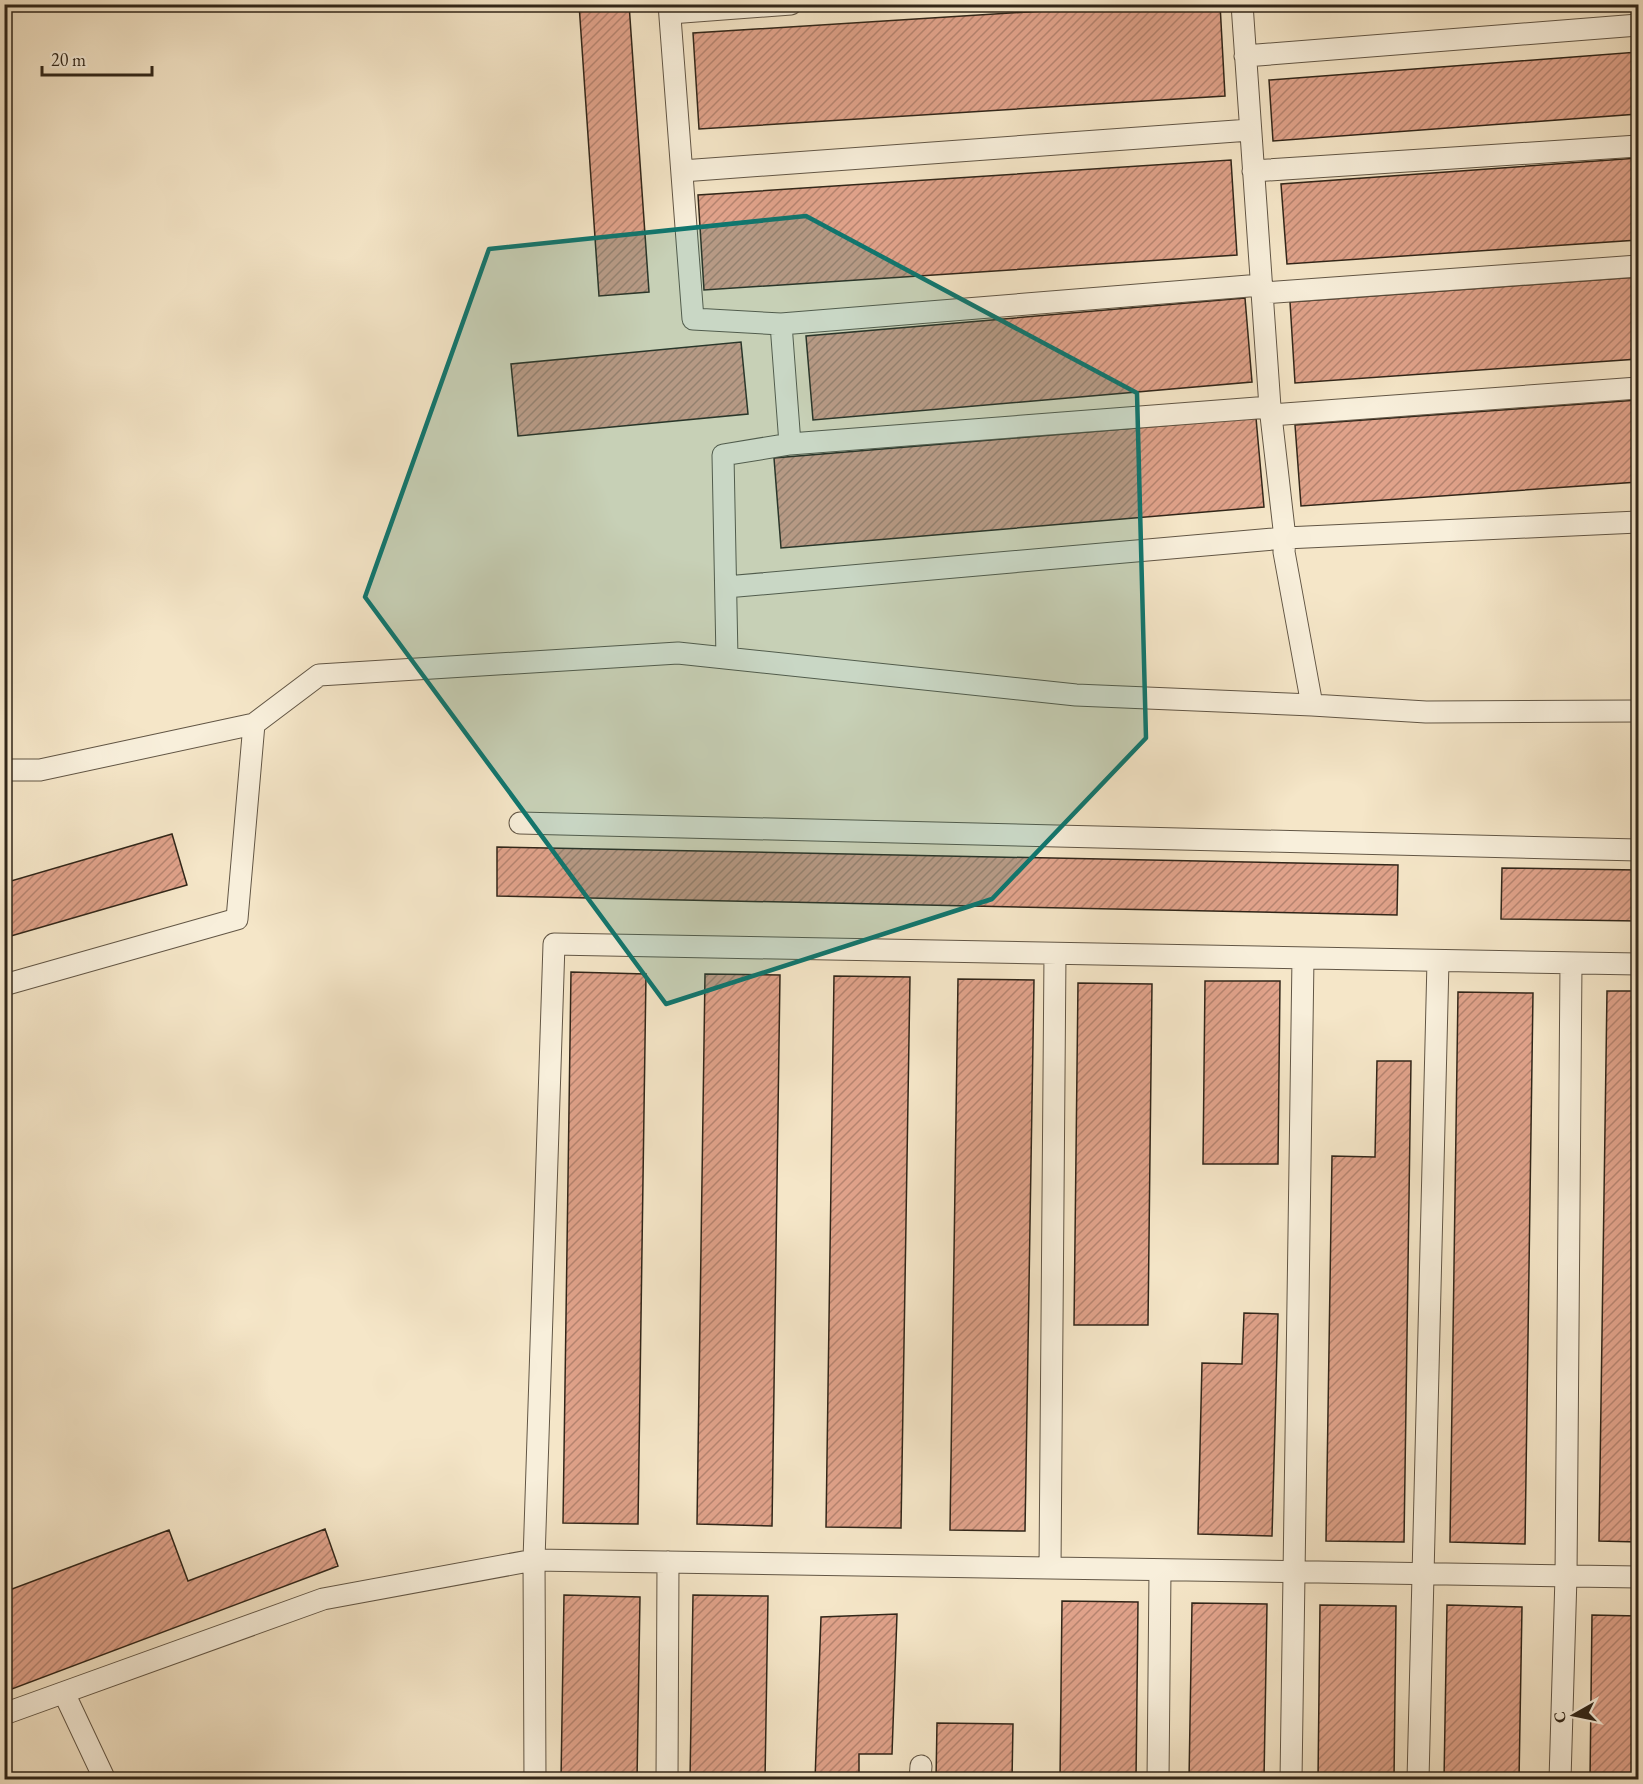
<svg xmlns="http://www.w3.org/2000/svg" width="1643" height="1784" font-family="'EB Garamond',serif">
<defs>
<pattern id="building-hatch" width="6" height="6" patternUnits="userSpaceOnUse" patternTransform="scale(1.5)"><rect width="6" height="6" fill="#e0a28a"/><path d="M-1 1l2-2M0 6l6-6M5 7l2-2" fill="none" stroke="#b68470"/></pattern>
</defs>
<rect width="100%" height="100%" fill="#f5e6c8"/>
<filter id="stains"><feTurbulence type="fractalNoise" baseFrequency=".00333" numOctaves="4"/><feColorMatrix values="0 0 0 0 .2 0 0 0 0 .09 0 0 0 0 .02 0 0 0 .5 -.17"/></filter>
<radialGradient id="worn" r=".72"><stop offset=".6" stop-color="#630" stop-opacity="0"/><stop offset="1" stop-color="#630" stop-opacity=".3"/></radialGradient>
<path fill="url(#building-hatch)" stroke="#312619" stroke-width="1.5" d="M579 4H629L649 292 599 296Z
M1154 4H1220L1225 96 699 129 693 33Z
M1638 52V114L1273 141 1269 80Z
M1638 158V240L1287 264 1281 184Z
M1231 160 1237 255 704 290 698 195Z
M1638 277V359L1295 383 1290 302Z
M1245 298 1252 382 813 420 806 336Z
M741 342 748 414 518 436 511 364Z
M1638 400V482L1301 506 1295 425Z
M1256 418 1264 507 781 548 774 458Z
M172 834 187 885 4 938V883Z
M497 847 1398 865 1397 915 497 896Z
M1502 868 1638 870V921L1501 919Z
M571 972 646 974 638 1524 563 1523Z
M705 974 780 975 772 1526 697 1524Z
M834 976 910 977 901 1528 826 1527Z
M958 979 1034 980 1025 1531 950 1530Z
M1205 981H1280L1278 1164H1203Z
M1078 983 1152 984 1148 1325H1074Z
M1607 991H1638V1542L1599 1541Z
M1458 992 1533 993 1525 1544 1450 1542Z
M1377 1061H1411L1404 1542 1326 1541 1332 1156 1375 1157Z
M1244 1313 1278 1314 1272 1536 1198 1534 1202 1363 1242 1364Z
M325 1529 338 1566 4 1692V1592L169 1530 188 1581Z
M564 1595 640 1597 637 1780H561Z
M693 1595 768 1596 765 1780H690Z
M1062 1601 1138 1602 1136 1780H1060Z
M1192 1603 1267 1604 1264 1780H1189Z
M1320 1605 1396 1606 1394 1780H1318Z
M1447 1605 1522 1607 1519 1780H1444Z
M897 1614 892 1754H859V1780H815L821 1617Z
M1592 1615 1638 1616V1780H1590Z
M937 1723 1013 1724 1012 1780H936Z"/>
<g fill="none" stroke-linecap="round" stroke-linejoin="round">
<g stroke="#625645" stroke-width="23">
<path id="service" d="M669 4 693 319 781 324 790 444 723 455 727 658
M1242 4 1270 407 1285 538 1284 552 1312 705 1426 712 1638 711
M670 13 791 4
M1245 56 1638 25
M682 171 1250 130
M1253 171 1638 146
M1262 293 1638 266
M781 324 1261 285
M1271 415 1638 388
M790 444 1270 407
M726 587 1285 538 1638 522
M4 770H40L254 724
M520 823 1638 850
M1638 964 554 944 534 1560 1638 1577
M4 985 237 919 254 724 319 675 678 653 1076 695 1312 705
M1050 1568 1055 954
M64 1693 105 1780
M4 1714 323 1599 534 1560 535 1780
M667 1780 668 1562
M920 1780 921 1766
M1158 1780 1160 1570
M1291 1780 1303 958
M1418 1780 1438 961
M1560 1780 1566 1576 1571 963"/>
</g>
<use href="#service" stroke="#f8efdb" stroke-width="21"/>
</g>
<path fill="#0f766e" fill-opacity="0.2" stroke="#0f766e" stroke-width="4.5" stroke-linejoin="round" d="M806 216 1137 393 1146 738 992 899 666 1004 365 597 489 249Z"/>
<rect width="1643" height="1784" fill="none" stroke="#f5e6c8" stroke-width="24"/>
<rect x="6" y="6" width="1631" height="1772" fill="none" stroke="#312619" stroke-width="3"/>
<rect x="12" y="12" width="1619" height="1760" fill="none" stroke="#312619" stroke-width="1.5"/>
<g transform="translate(1574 1715) rotate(261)" stroke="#f8efdb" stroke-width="4.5" paint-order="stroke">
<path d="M0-4.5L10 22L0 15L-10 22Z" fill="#312619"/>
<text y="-9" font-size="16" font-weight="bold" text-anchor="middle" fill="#312619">С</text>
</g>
<path d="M42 66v9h110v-9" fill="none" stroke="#312619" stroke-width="3"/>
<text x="51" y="66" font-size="18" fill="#312619" stroke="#f8efdb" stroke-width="4.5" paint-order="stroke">20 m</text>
<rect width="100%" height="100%" filter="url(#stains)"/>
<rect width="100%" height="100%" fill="url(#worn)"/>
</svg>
